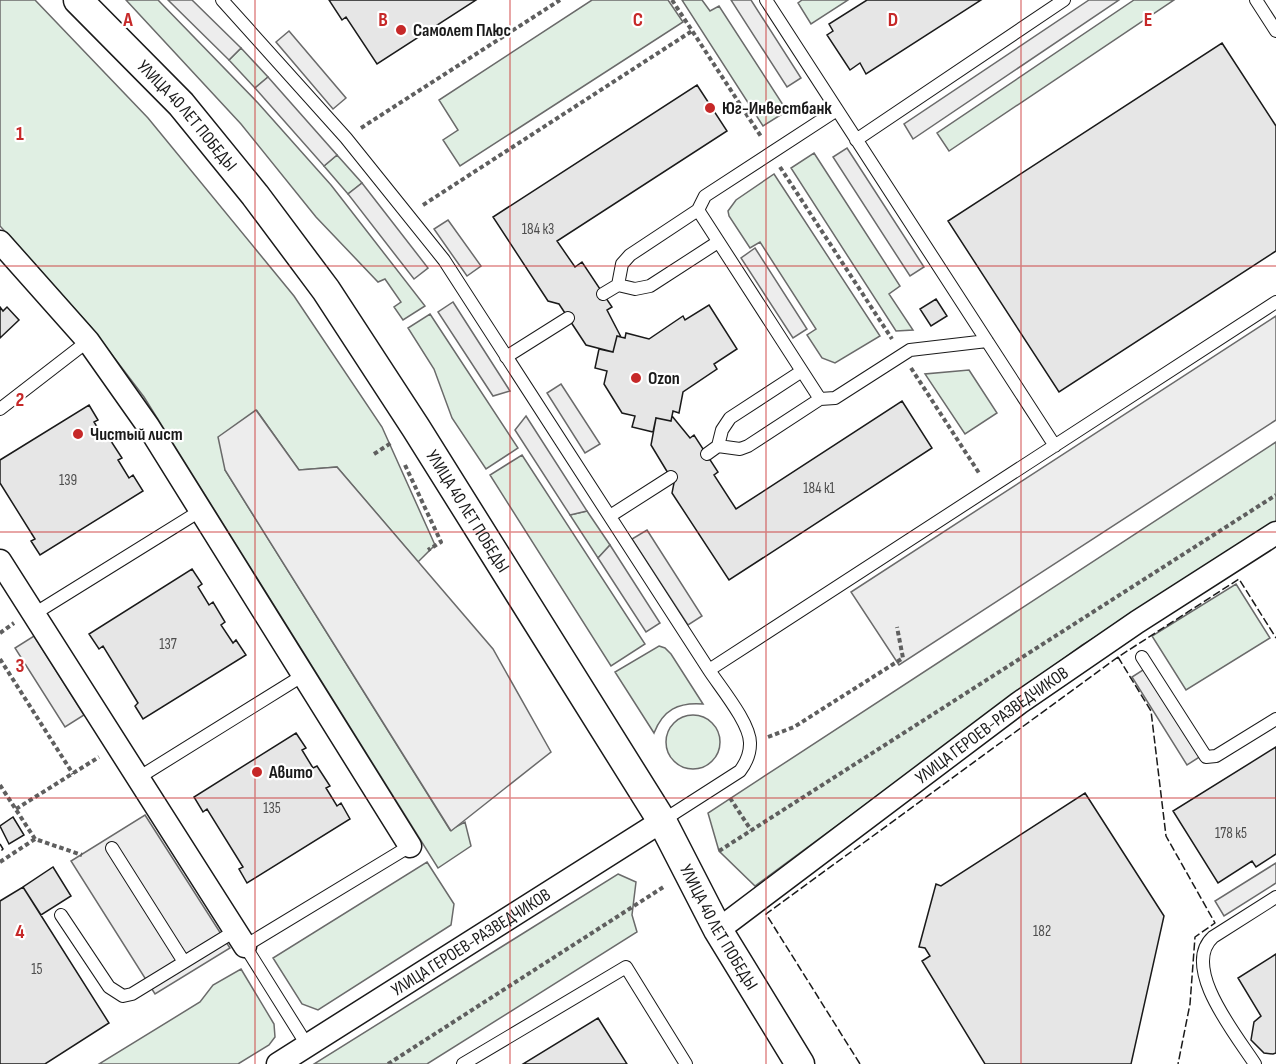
<svg xmlns="http://www.w3.org/2000/svg" width="1276" height="1064" font-family="'Sofia Sans Condensed',sans-serif">
<rect width="100%" height="100%" fill="#fff"/>
<path fill="#e0efe3" stroke="#6a6a6a" stroke-width="1.5" d="M0 0H35L148 118 294 296 382 427 435 545 418 562 337 467 299 470 257 411 225 470 450 830 465 822 471 846 438 868 144 397 90 326 0 226Z
M126 0H158L258 103 331 185 425 306 403 320 394 307 401 302 385 279 378 282 316 217 241 124Z
M592 0H668L683 22 460 166 443 140 458 130 439 100Z
M682 0H702L710 11 719 6 787 111 763 126Z
M802 0H848L811 24 798 3Z
M1134 0H1174L949 151 937 133Z
M241 48 268 77 255 88 229 60Z
M814 153 900 286 889 294 913 330 896 331 791 168Z
M337 155 362 183 348 194 324 166Z
M774 174 880 336 835 363 822 358 807 335 816 329 760 242 750 248 729 216 728 211 736 200Z
M430 314 518 448 486 469 452 418 434 369 408 328Z
M969 370 997 413 965 434 925 374Z
M1276 442V528L1082 645 755 886 719 851 708 813Z
M522 455 645 644 611 666 490 475Z
M587 511 610 545 598 558 570 515Z
M1236 584 1270 638 1186 690 1152 636Z
M659 646 665 648 671 654 703 704C678 702 663 710 654 733L615 672Z
M666 742a27 27 0 1 1 54 0a27 27 0 1 1-54 0Z
M427 862 454 904 451 925 318 1010 302 1004 273 958Z
M618 874 636 882 632 915 637 932 427 1064H314Z
M241 969 274 1024 275 1037 269 1045 238 1064H99L200 1002 213 985Z"/>
<path fill="#ededed" stroke="#6a6a6a" stroke-width="1.5" d="M168 0H192L241 48 229 60Z
M731 0H751L801 78 787 87Z
M1089 0H1119L913 139 904 124Z
M289 31 346 98 333 109 276 42Z
M268 77 337 155 324 166 255 88Z
M847 148 924 267 910 276 833 157Z
M362 183 428 268 414 279 348 194Z
M448 220 481 266 467 276 434 229Z
M755 248 807 329 793 338 741 258Z
M453 302 510 391 493 396 438 312Z
M1276 316V420L899 665 851 592Z
M561 384 600 444 585 453 547 393Z
M256 410 299 470 337 467 493 649 551 752 451 831 225 470 218 437Z
M526 416 587 511 570 515 515 430Z
M647 530 702 616 688 625 632 539Z
M610 545 660 623 646 632 598 558Z
M34 636 84 715 65 727 15 648Z
M1146 668 1201 756 1187 765 1132 677Z
M145 815 230 948 155 994 71 861Z
M1276 863V883L1224 916 1215 901Z"/>
<path fill="#e6e6e6" stroke="#1a1a1a" stroke-width="1.5" d="M329 0H476L377 64 346 17 342 20Z
M867 0H981L866 74 860 63 850 70 827 35 833 31 829 24Z
M1222 43 1276 126V251L1059 392 948 221Z
M697 85 727 131 557 241 575 267 582 262 612 307 607 310 621 337 617 336 613 352 586 345 559 304 548 301 493 217Z
M936 299 947 316 931 326 920 309Z
M709 305 737 349 714 364 717 369 683 392 679 413 673 411 671 421 656 418 653 432 632 427 635 416 622 413 604 384 607 371 595 368 599 349 613 352 617 336 625 338 626 333 649 339 683 316 685 320Z
M0 307 3 311 7 307 19 320 0 338Z
M902 401 932 448 729 580 672 493 674 483 651 445 656 418 671 421 672 416 690 438 694 435 718 472 714 475 736 509Z
M89 405 98 420 94 422 105 440 109 438 122 458 118 460 129 478 133 475 143 491 40 555 31 541 35 539 0 483V460Z
M192 569 202 584 198 587 209 605 213 602 225 622 221 625 233 643 236 640 246 655 143 719 135 706 138 703 103 646 99 649 89 634Z
M296 733 306 748 302 750 313 768 317 766 330 786 326 788 337 806 341 803 350 819 247 883 239 869 243 867 207 809 203 812 194 797Z
M1276 747V854L1256 867 1252 861 1218 883 1173 811Z
M1085 793 1164 916 1131 1064H985L922 961 930 956 925 948 919 947 936 884 941 886Z
M13 817 24 835 9 844 0 826Z
M53 867 71 896 41 915 23 887Z
M23 887 109 1023 45 1064H0V901Z
M1276 954V1053L1273 1054 1264 1053 1251 1040 1254 1022 1261 1016 1238 978Z
M598 1018 627 1064H523Z"/>
<g fill="none" stroke-linecap="round" stroke-linejoin="round">
<g stroke="#1a1a1a" stroke-width="14">
<path id="service" d="M222 0 346 138 444 260 709 670
M766 0 1055 446
M1256 0 1276 31
M856 140 1064 0
M698 210 820 399
M618 285 635 289 650 286 718 242
M603 294 618 285 622 264 630 255 698 210 705 196 837 110
M506 357 568 318
M0 409 88 341
M718 446 740 449 748 446 820 399 835 398 910 350 987 341
M707 454 718 446 722 430 730 418 802 371
M610 516 671 477
M34 614 200 511
M1142 657 1206 757 1216 756 1276 719
M138 778 302 676
M662 821 740 771C746 763 750 754 750 744 751 724 720 687 709 670L1276 302
M112 848 184 962
M61 915 109 987 123 996 132 994 235 931
M307 1045 245 946 410 846
M463 1064 626 967 686 1064
M1255 1064C1237 1036 1180 967 1213 937L1276 897"/>
</g>
<g stroke="#1a1a1a" stroke-width="25">
<g id="minor">
<path d="M0 242 88 341 148 426 410 846"/>
<path d="M0 561 245 946"/>
<path id="s1" d="M718 930 1019 703 1137 622 1276 533"/>
<path id="s2" d="M278 1064 662 821"/>
</g>
</g>
<g stroke="#1a1a1a" stroke-width="31">
<g id="tertiary">
<path id="s3" d="M78 0 181 104 255 195 326 290 416 428 662 821 718 930 800 1064"/>
</g>
</g>
<path stroke="#5f5f5f" stroke-width="4" stroke-dasharray="4.5 3" stroke-linecap="butt" d="M672 0 762 138
M361 128 560 0
M780 167 892 339
M423 205 692 31
M911 368 979 473
M374 454 391 443
M405 465 441 542 428 550
M0 633 14 623
M0 659 73 774
M768 737 794 727 903 658 897 627
M0 785 35 839
M730 798 751 830
M16 809 99 757
M719 851 1276 495
M0 862 35 839 82 855
M388 1064 665 886"/>
<use href="#service" stroke="#fff" stroke-width="12"/>
<use href="#minor" stroke="#fff" stroke-width="22"/>
<use href="#tertiary" stroke="#fff" stroke-width="28"/>
<path stroke="#1a1a1a" stroke-width="1.5" stroke-dasharray="8 3" stroke-linecap="butt" d="M1118 657 1151 711 1166 836 1215 923 1195 937 1190 1004 1178 1064
M0 844 3 849 0 852
M860 1064 766 914 1118 657 1239 579 1276 638"/>
</g>
<path fill="none" stroke="#c62828" stroke-width="1.5" stroke-opacity="0.55" d="M255 0V1064M510 0V1064M766 0V1064M1021 0V1064M0 266H1276M0 532H1276M0 798H1276"/>
<g fill="#c62828" stroke="#fff" stroke-width="2">
<circle cx="401" cy="30" r="6"/>
<circle cx="710" cy="108" r="6"/>
<circle cx="636" cy="378" r="6"/>
<circle cx="78" cy="434" r="6"/>
<circle cx="257" cy="772" r="6"/>
</g>
<g text-anchor="middle" dominant-baseline="central" stroke-width="4.5" stroke-linejoin="round" paint-order="stroke">
<g font-size="15" fill="#4d4d4d">
<text x="538" y="229">184 к3</text>
<text x="68" y="480">139</text>
<text x="819" y="488">184 к1</text>
<text x="168" y="644">137</text>
<text x="272" y="808">135</text>
<text x="1231" y="833">178 к5</text>
<text x="1042" y="931">182</text>
<text x="37" y="969">15</text>
</g>
<g font-size="18" font-weight="bold" fill="#1a1a1a" stroke="#fff" text-anchor="start">
<text x="413" y="30">Самолет Плюс</text>
<text x="722" y="108">Юг-Инвестбанк</text>
<text x="648" y="378">Ozon</text>
<text x="90" y="434">Чистый лист</text>
<text x="269" y="772">Авито</text>
</g>
<g font-size="18" fill="#1a1a1a" stroke="#fff">
<text stroke="none"><textPath href="#s3" startOffset="159">УЛИЦА 40 ЛЕТ ПОБЕДЫ</textPath></text>
<text stroke="none"><textPath href="#s3" startOffset="645">УЛИЦА 40 ЛЕТ ПОБЕДЫ</textPath></text>
<text stroke="none"><textPath href="#s1" startOffset="342">УЛИЦА ГЕРОЕВ-РАЗВЕДЧИКОВ</textPath></text>
<text stroke="none"><textPath href="#s3" startOffset="1131">УЛИЦА 40 ЛЕТ ПОБЕДЫ</textPath></text>
<text stroke="none"><textPath href="#s2" startOffset="228">УЛИЦА ГЕРОЕВ-РАЗВЕДЧИКОВ</textPath></text>
</g>
</g>
<g font-size="20" text-anchor="middle" font-weight="bold" fill="#c62828" stroke="#fff" stroke-width="4.5" stroke-linejoin="round" paint-order="stroke">
<text x="128" y="26">A</text>
<text x="383" y="26">B</text>
<text x="638" y="26">C</text>
<text x="893" y="26">D</text>
<text x="1148" y="26">E</text>
<text x="20" y="140">1</text>
<text x="20" y="406">2</text>
<text x="20" y="672">3</text>
<text x="20" y="938">4</text>
</g>
</svg>
